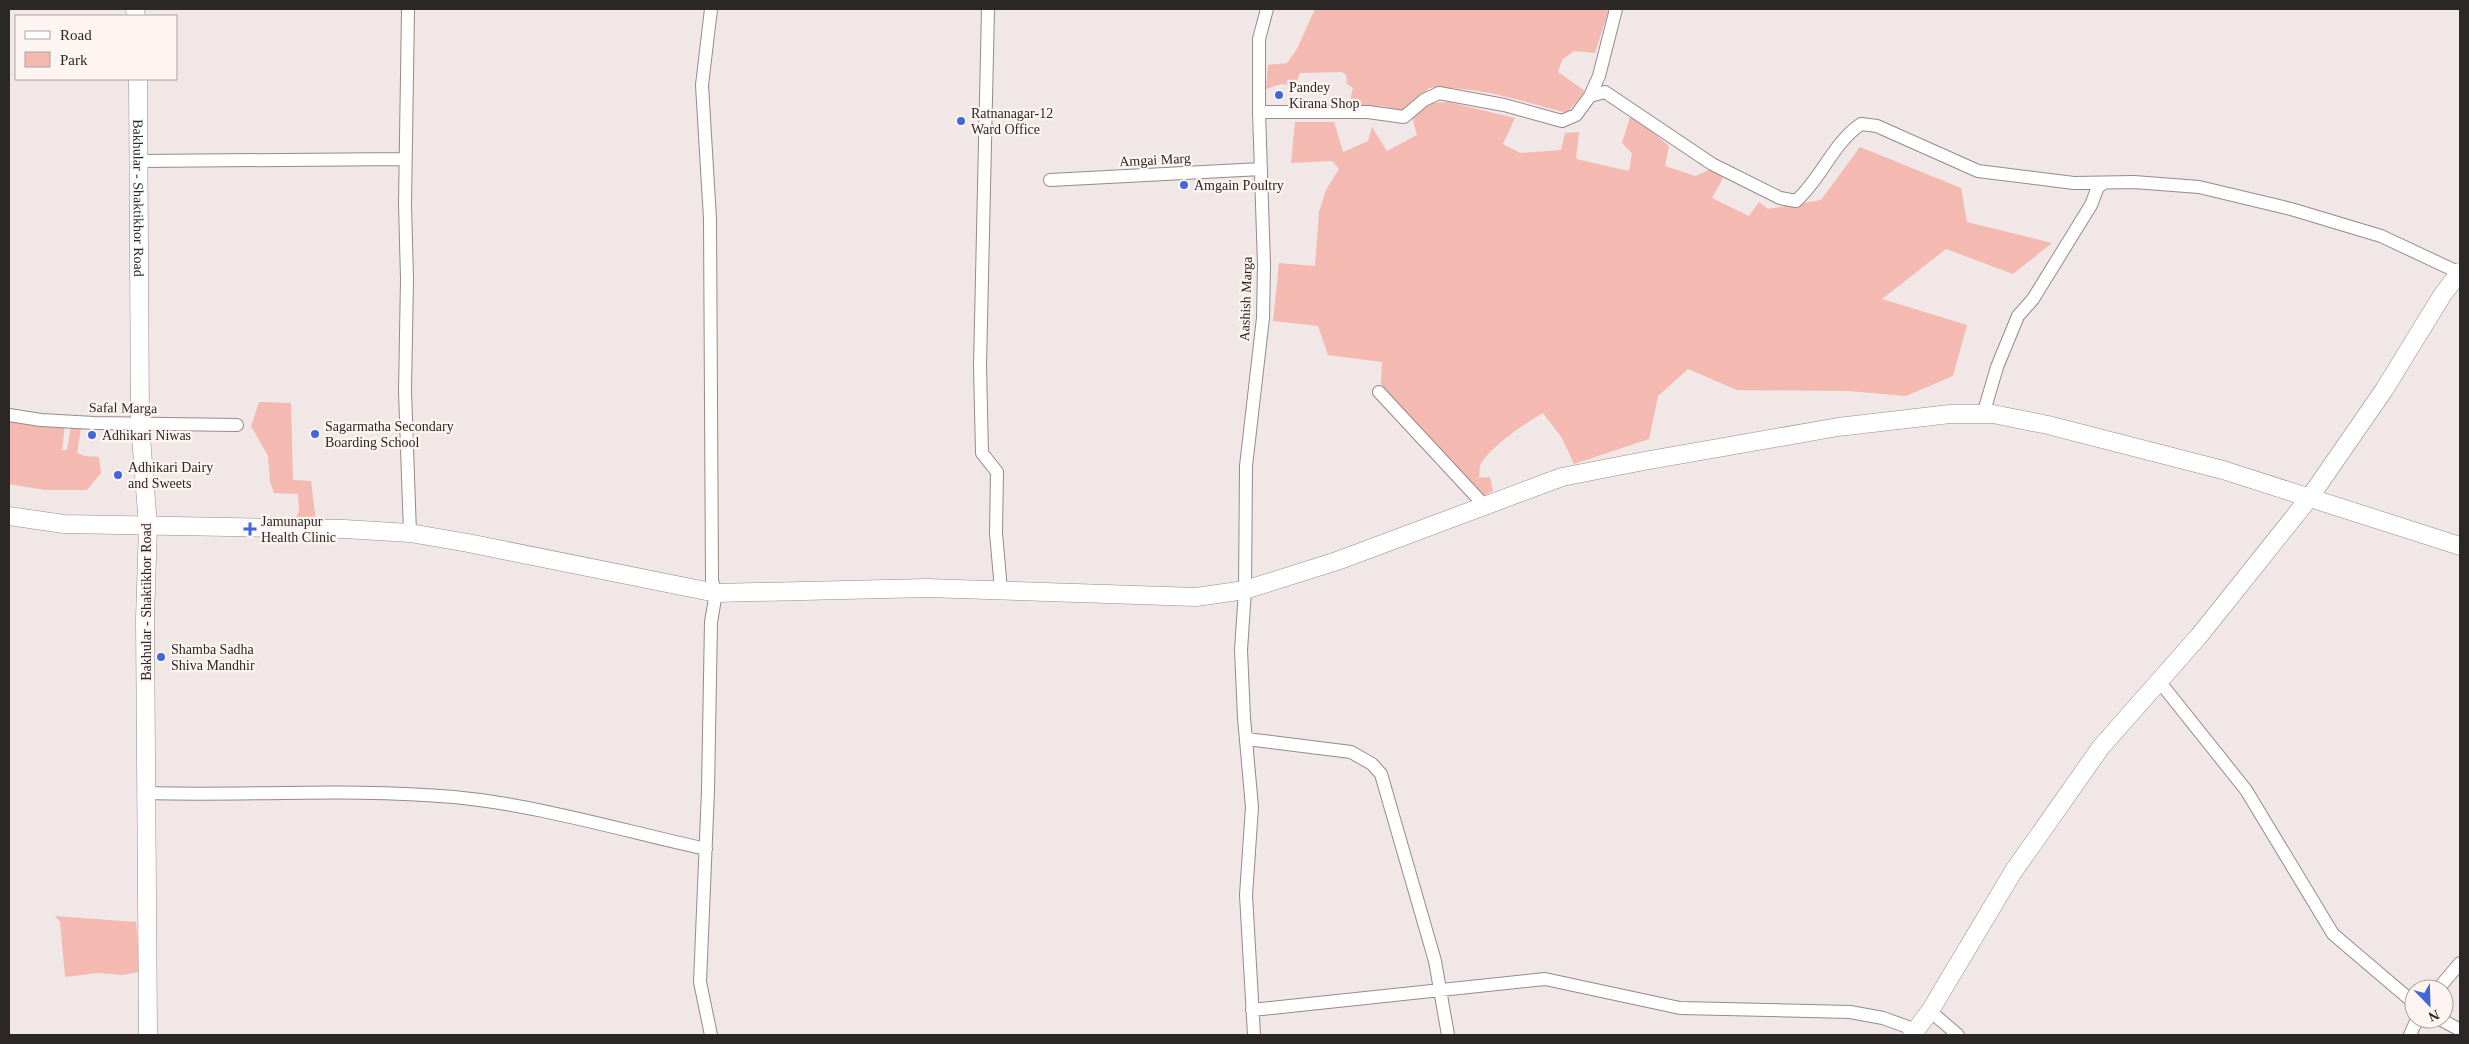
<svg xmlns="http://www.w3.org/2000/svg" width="2469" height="1044" font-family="Georgia,serif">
<rect width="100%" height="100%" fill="#f1e7e6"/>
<path fill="#f4b9b0" d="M1315 9H1609L1595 53 1574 51 1562 60 1558 72 1585 91 1567 113C1522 101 1476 85 1429 88L1406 111 1381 106 1349 105 1353 88 1347 84 1346 75 1342 72 1300 73 1297 81 1291 85 1281 84 1266 89 1268 65 1287 63 1297 49Z
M1448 102 1515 118 1503 144 1520 153 1561 150 1565 133 1579 132 1576 159 1629 171 1632 153 1622 143 1631 114 1669 146 1665 166 1695 176 1712 169 1723 178 1712 198 1749 216 1759 202 1768 209 1821 200 1860 147 1961 188 1967 222 2052 243 2013 274 1946 249 1882 299 1967 325 1953 376 1906 396 1848 391 1737 390 1688 369 1658 396 1649 439 1574 464 1562 438 1543 413C1527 422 1487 449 1480 466 1479 469 1480 475 1479 478L1490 477 1493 491 1477 499 1381 384 1382 362 1328 355 1318 326 1273 321 1279 263 1315 266 1319 212 1326 190 1339 169 1332 161 1291 163 1295 122H1334L1343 152 1368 141 1372 127 1387 151 1417 135 1412 117 1429 103Z
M259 402 291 403 293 480 311 481 316 520 294 523 299 511 298 494 274 493 270 482 268 456 251 426Z
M9 421 41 426 65 425 62 450H67L71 427 81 428 77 453 85 456 99 457 101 473 87 490H45L9 484Z
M55 916 136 922 140 972 122 975 98 973 65 977 60 922Z"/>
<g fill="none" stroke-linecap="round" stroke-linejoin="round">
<g stroke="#948b8a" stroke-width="14">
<path id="street" d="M408 9 405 204 407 279 405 391 410 533
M711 9 702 85 710 219 712 581 716 593 711 622 708 791 700 982 711 1035
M988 9 980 366 982 453 997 472 996 533 1001 590
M1590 96 1599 76 1616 9
M1259 112H1368L1404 117 1424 100 1439 93 1504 105 1562 121 1576 115 1590 96 1605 92 1712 164 1780 198 1796 201C1822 178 1832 144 1861 124L1877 126 1978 171 2074 183 2134 182 2199 187 2291 209 2381 236 2460 273
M139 161 405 159
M1050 180 1261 169
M1379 392 1484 505
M1990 414 1985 408 1997 367 2018 316 2033 299 2091 205 2098 187 2104 183
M9 415 41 420 94 423 237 425
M2159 681 2246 790 2333 934 2414 1003
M1247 739 1351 752 1372 764 1381 774 1435 961 1448 1035
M146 793C248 796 352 788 454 797 538 805 624 831 706 849
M2438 989 2460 963
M1252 1010 1545 979 1680 1008 1850 1012 1883 1018 1916 1030
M1930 1011 1958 1035
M2440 1019 2460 1030
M1254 1035 1246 895 1252 807 1244 718 1241 650 1245 590 1246 466 1263 318 1264 265 1259 112V39L1267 9
M2410 1035 2417 1019"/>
</g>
<g stroke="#948b8a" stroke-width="19">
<g id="secondary">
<path d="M135 9 136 16"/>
<path id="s1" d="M138 79 140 424 148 526 145 619 148 1035"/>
<path d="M9 516 64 524 344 529 410 533 468 543 716 593 927 588 1196 597 1245 590 1337 561 1562 477 1644 461 1838 427 1950 414H1993L2048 425 2223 470 2460 546"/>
<path d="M1912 1035 1930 1011 2013 872 2101 747 2199 636 2310 497 2384 390 2443 294 2460 272"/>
</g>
</g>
<use href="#street" stroke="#fff" stroke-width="12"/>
<use href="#secondary" stroke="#fff" stroke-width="18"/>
</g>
<g fill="#4168da" stroke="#fef5f3" stroke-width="2">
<circle cx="1279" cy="95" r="5"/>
<circle cx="961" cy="121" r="5"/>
<circle cx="1184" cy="185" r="5"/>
<circle cx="315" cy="434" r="5"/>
<circle cx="92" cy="435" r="5"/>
<circle cx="118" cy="475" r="5"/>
<path d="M247.5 521.5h5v5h5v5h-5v5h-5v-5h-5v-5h5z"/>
<circle cx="161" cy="657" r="5"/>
</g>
<g text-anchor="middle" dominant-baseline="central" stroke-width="4.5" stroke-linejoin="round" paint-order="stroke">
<g font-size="14" fill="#2a2726" stroke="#fef5f3" text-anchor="start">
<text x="1289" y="87">Pandey<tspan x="1289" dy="16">Kirana Shop</tspan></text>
<text x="971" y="113">Ratnanagar-12<tspan x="971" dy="16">Ward Office</tspan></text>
<text x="1194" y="185">Amgain Poultry</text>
<text x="325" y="426">Sagarmatha Secondary<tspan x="325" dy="16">Boarding School</tspan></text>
<text x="102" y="435">Adhikari Niwas</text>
<text x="128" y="467">Adhikari Dairy<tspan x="128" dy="16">and Sweets</tspan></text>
<text x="261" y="521">Jamunapur<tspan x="261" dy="16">Health Clinic</tspan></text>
<text x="171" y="649">Shamba Sadha<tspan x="171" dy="16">Shiva Mandhir</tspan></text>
</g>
<g font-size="14" fill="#2a2726" stroke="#fef5f3">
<text transform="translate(1155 160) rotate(-3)">Amgai Marg</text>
<text stroke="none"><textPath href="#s1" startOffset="119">Bakhular - Shaktikhor Road</textPath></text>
<text transform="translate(1246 299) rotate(-88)">Aashish Marga</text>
<text transform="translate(123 408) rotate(1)">Safal Marga</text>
<text transform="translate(146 602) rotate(-90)">Bakhular - Shaktikhor Road</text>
</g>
</g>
<rect width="2469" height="1044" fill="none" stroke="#2a2726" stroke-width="20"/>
<rect x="15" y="15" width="162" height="65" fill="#fef5f3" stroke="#a9a3a1"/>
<rect x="25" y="31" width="25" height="8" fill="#ffffff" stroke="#a9a3a1"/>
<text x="60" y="40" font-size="15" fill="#2a2726">Road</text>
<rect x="25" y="52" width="25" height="15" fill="#f4b9b0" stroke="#a9a3a1"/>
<text x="60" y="65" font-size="15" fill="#2a2726">Park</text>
<g transform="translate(2429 1004) rotate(157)"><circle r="24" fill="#fef5f3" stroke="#a9a3a1"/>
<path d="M0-4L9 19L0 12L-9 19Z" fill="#4168da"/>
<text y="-8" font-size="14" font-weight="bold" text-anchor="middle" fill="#2a2726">N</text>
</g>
</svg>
